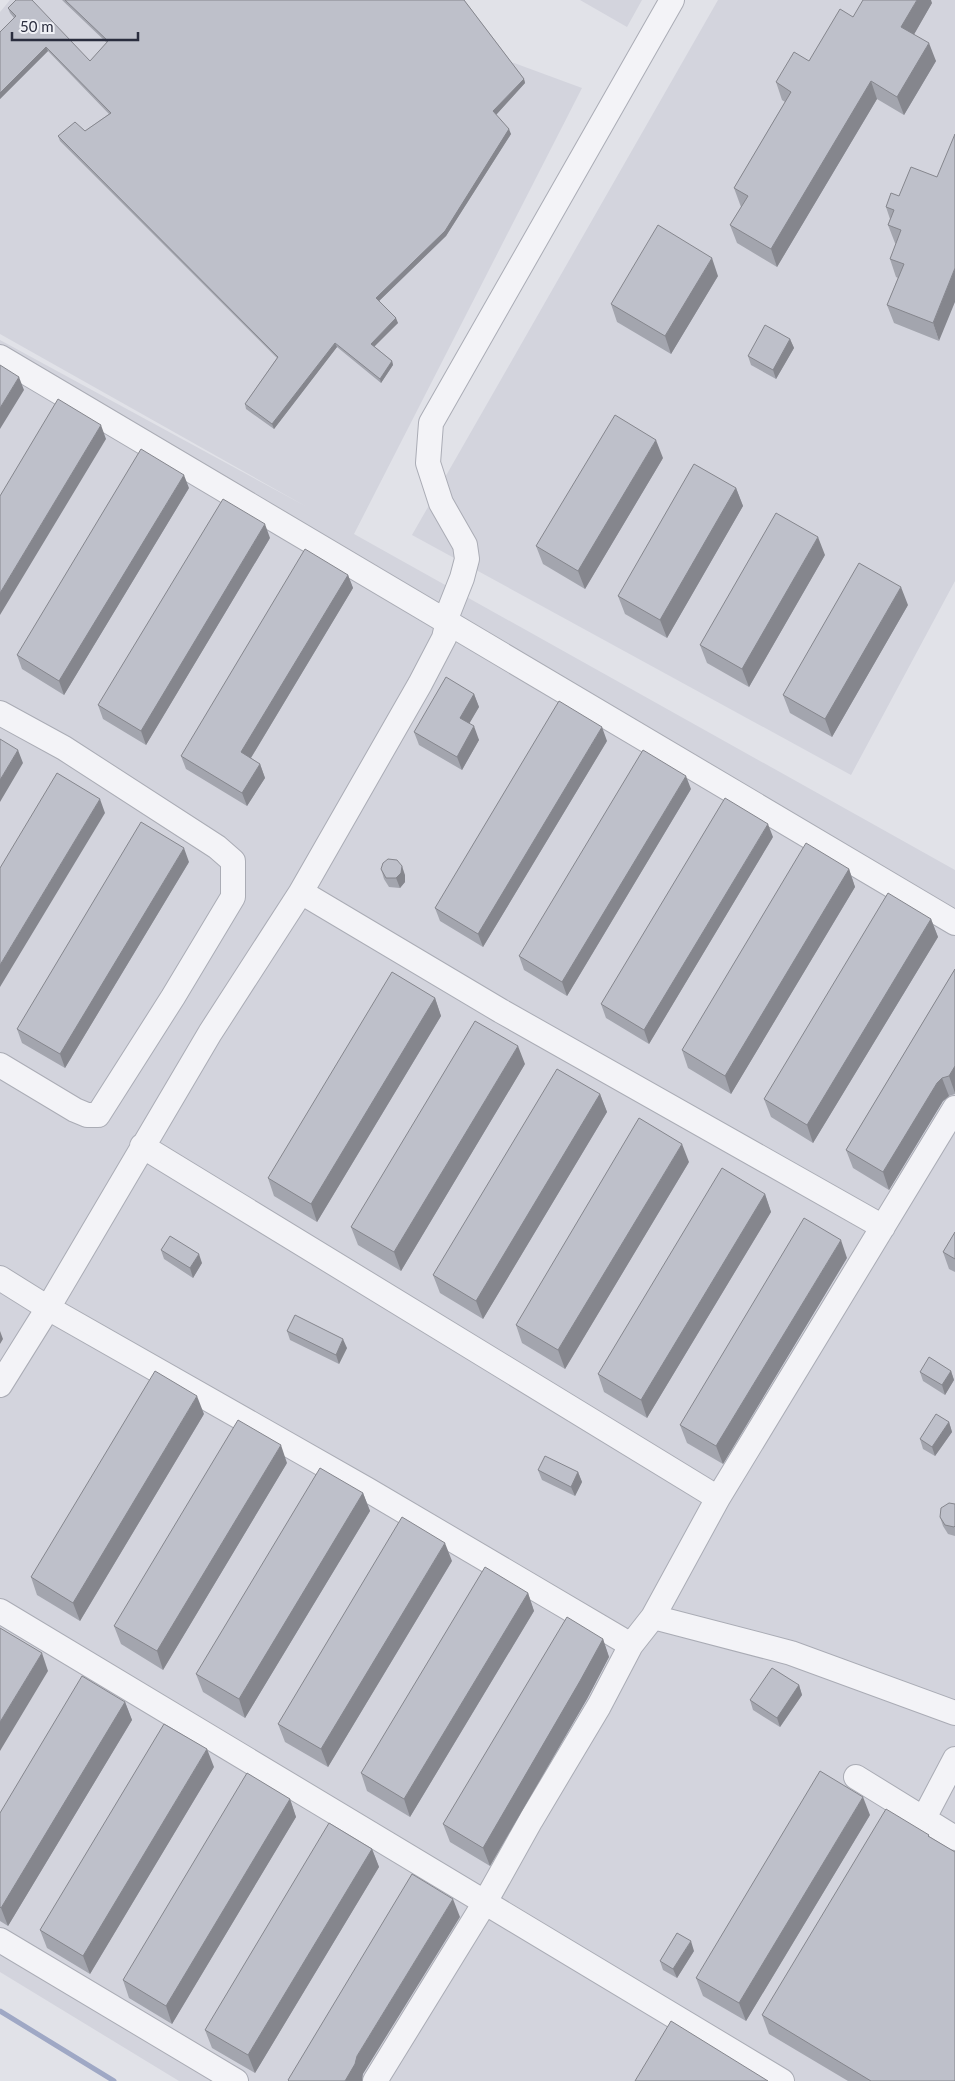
<svg xmlns="http://www.w3.org/2000/svg" width="955" height="2081" font-family="Lato,sans-serif">
<rect width="100%" height="100%" fill="#e1e2e8"/>
<path fill="#d3d4dd" d="M10 0H461L506 60 582 88 354 534 955 870V2081H179L0 1972V340L307 507 0 334V12Z
M580 0H642L627 27Z
M718 0H955V581L851 775 412 535Z"/>
<g fill="none" stroke-linecap="round" stroke-linejoin="round">
<path stroke="#9fa8c5" stroke-width="5" d="M0 2011 114 2081"/>
<g stroke="#aaacb5" stroke-width="26">
<path id="minor" d="M0 357 955 923
M0 713 64 748 217 847 233 861V897L173 997 98 1115H87L75 1110 0 1065
M301 892 501 1011 883 1227
M142 1146 718 1498
M0 1278 48 1308 0 1385
M0 1611 782 2081
M653 1617 791 1653 955 1713
M631 1645 368 1490 48 1308 210 1033 301 892 420 684 444 638 447 625 445 621 462 578 467 559 465 545 441 503 428 463 431 423 672 0
M856 1777 955 1838
M924 1818 955 1759
M0 1940 236 2081
M375 2081 484 1904 531 1820 599 1706 631 1645 653 1617 718 1498 955 1108"/>
</g>
<use href="#minor" stroke="#f3f3f7" stroke-width="24"/>
</g>
<path fill="#a3a5ae" d="M62 0H464L524 79 525 83 496 115 511 134 446 236 379 301 398 323 374 346 392 361 393 365 381 383 337 347 274 429 246 409 245 404 277 358 60 141 58 136 85 131 109 114 48 51 0 99V32L14 18 10 13 8 8 90 61 107 43Z
M932 3 914 34 936 61 904 115 877 99 777 267 737 243 730 225 741 207 734 188 785 102 782 100 776 82 809 61 853 17Z
M891 193 939 341 894 323 887 305 898 278 896 277 890 259 896 244 895 243 888 225 890 219 886 207Z
M718 276 671 354 617 322 611 304Z
M790 339 794 348 776 379 751 365 748 356Z
M663 458 585 589 543 564 536 546Z
M189 488 64 695 22 669 17 655Z
M736 488 743 506 667 638 625 614 618 596Z
M270 538 146 745 103 719 98 705Z
M825 555 749 687 707 663 700 645Z
M348 575 353 588 251 758 260 764 265 778 247 806 186 769 181 756Z
M908 605 832 737 790 713 783 695Z
M474 694 479 707 469 723 479 740 462 770 419 745 414 732Z
M607 741 483 947 440 921 435 908Z
M691 789 567 996 524 970 519 956Z
M773 837 649 1044 606 1018 601 1004Z
M189 862 65 1068 22 1043 17 1029Z
M381 869 405 875V882L400 888 389 887 384 879Z
M849 869 855 887 731 1094 688 1068 682 1050Z
M931 919 938 937 813 1143 771 1117 764 1099Z
M955 969V1094L949 1096 943 1101 889 1190 853 1168 846 1150Z
M435 998 441 1016 317 1222 274 1196 268 1178Z
M525 1064 401 1271 358 1245 351 1227Z
M600 1094 607 1112 483 1319 440 1293 433 1275Z
M689 1162 565 1369 522 1343 516 1325Z
M765 1194 771 1212 647 1418 604 1392 598 1374Z
M955 1232V1272L949 1269 943 1252Z
M161 1250 202 1263 193 1278 164 1259Z
M847 1258 723 1464 687 1443 680 1425Z
M287 1331 347 1348 339 1364 290 1340Z
M951 1371 954 1380 945 1395 923 1381 920 1372Z
M204 1414 80 1621 37 1595 31 1577Z
M949 1422 952 1432 935 1456 923 1449 920 1439Z
M287 1463 163 1670 121 1644 114 1626Z
M538 1470 578 1472 582 1482 575 1496 542 1480Z
M363 1493 370 1511 245 1718 203 1692 196 1674Z
M955 1504V1536L948 1534 943 1526 940 1517Z
M452 1561 328 1767 285 1742 278 1724Z
M528 1593 534 1611 410 1817 367 1791 361 1773Z
M603 1639 609 1657 587 1699 490 1866 450 1842 443 1824Z
M799 1685 802 1695 780 1727 753 1710 750 1700Z
M125 1702 132 1720 8 1926 0 1921V1813Z
M214 1767 90 1974 47 1948 40 1930Z
M290 1799 296 1817 172 2024 129 1998 123 1980Z
M870 1815 746 2021 703 1996 696 1978Z
M929 1835 955 2081H848L769 2034 762 2015Z
M372 1849 379 1867 255 2073 212 2048 205 2030Z
M694 1951 677 1978 663 1970 660 1961Z"/>
<path fill="#85868d" d="M917 0H931L932 3 908 45 901 27Z
M929 43 936 61 904 115 897 97Z
M46 47 48 51 0 99V93Z
M524 79 525 83 495 116 493 111Z
M871 81 877 99 777 267 771 249Z
M509 129 511 134 446 236 377 303 376 298Z
M712 258 718 276 671 354 665 336Z
M955 268V302L939 341 933 323Z
M396 318 398 323 373 348 371 344Z
M790 339 794 348 776 379 773 370Z
M335 343 337 347 274 429 272 424Z
M392 361 393 365 381 383 380 379Z
M19 377 24 390 0 429V408Z
M101 425 106 439 0 615V593Z
M656 440 663 458 585 589 578 571Z
M184 475 189 488 64 695 59 681Z
M736 488 743 506 667 638 660 620Z
M265 524 270 538 146 745 141 731Z
M818 537 825 555 749 687 742 669Z
M348 575 353 588 246 766 241 752Z
M901 587 908 605 832 737 825 719Z
M474 694 479 707 465 731 460 718Z
M474 726 479 740 462 770 457 757Z
M602 727 607 741 483 947 478 934Z
M18 750 23 763 0 802V780Z
M260 764 265 778 247 806 242 793Z
M686 776 691 789 567 996 562 982Z
M100 799 105 813 0 987V965Z
M768 824 773 837 649 1044 644 1030Z
M184 848 189 862 65 1068 60 1054Z
M402 866 405 875V882L400 888 396 878Z
M849 869 855 887 731 1094 725 1076Z
M931 919 938 937 813 1143 807 1125Z
M435 998 441 1016 317 1222 311 1204Z
M518 1046 525 1064 401 1271 394 1252Z
M955 1066V1093L949 1076Z
M942 1078 949 1096 943 1101 889 1190 883 1172 937 1083Z
M600 1094 607 1112 483 1319 476 1301Z
M682 1144 689 1162 565 1369 558 1350Z
M765 1194 771 1212 647 1418 641 1400Z
M841 1240 847 1258 723 1464 716 1446Z
M199 1254 202 1263 193 1278 190 1268Z
M0 1331 3 1339 0 1344Z
M343 1339 347 1348 339 1364 336 1355Z
M951 1371 954 1380 945 1395 942 1385Z
M197 1396 204 1414 80 1621 73 1603Z
M949 1422 952 1432 935 1456 932 1447Z
M281 1445 287 1463 163 1670 157 1651Z
M578 1472 582 1482 575 1496 571 1487Z
M363 1493 370 1511 245 1718 239 1699Z
M445 1543 452 1561 328 1767 321 1749Z
M528 1593 534 1611 410 1817 404 1799Z
M603 1639 609 1657 587 1699 490 1866 483 1848Z
M42 1653 48 1671 0 1751V1722Z
M799 1685 802 1695 780 1727 777 1718Z
M125 1702 132 1720 8 1926 1 1908Z
M207 1749 214 1767 90 1974 83 1956Z
M863 1797 870 1815 746 2021 739 2003Z
M290 1799 296 1817 172 2024 166 2006Z
M372 1849 379 1867 255 2073 248 2055Z
M453 1899 460 1917 363 2074 362 2081H345L357 2056Z
M691 1941 694 1951 677 1978 673 1969Z"/>
<path fill="#bec0ca" stroke="#85868d" d="M16 0H32L90 61 108 41 65 0H464L524 79 493 111 509 129 445 231 376 298 396 318 371 344 392 361 380 379 335 343 272 424 245 404 278 357 58 136 75 122 85 131 111 113 46 47 0 93V32L16 16 8 8Z
M863 0H917L901 27 929 43 897 97 871 81 771 249 730 225 748 196 734 188 791 92 776 82 794 52 809 61 840 9 853 17Z
M955 134V268L933 323 887 305 904 264 890 259 901 230 888 225 894 210 886 207 891 193 899 196 911 167 937 177Z
M658 225 712 258 665 336 611 304Z
M765 325 790 339 773 370 748 356Z
M0 365 19 377 0 408Z
M58 399 101 425 0 593V496Z
M615 415 656 440 578 571 536 546Z
M141 449 184 475 59 681 17 655Z
M694 464 736 488 660 620 618 596Z
M223 499 265 524 141 731 98 705Z
M776 513 818 537 742 669 700 645Z
M305 549 348 575 241 752 260 764 242 793 181 756Z
M859 563 901 587 825 719 783 695Z
M446 677 474 694 460 718 474 726 457 757 414 732Z
M559 701 602 727 478 934 435 908Z
M0 739 18 750 0 780Z
M643 750 686 776 562 982 519 956Z
M57 773 100 799 0 965V868Z
M725 798 768 824 644 1030 601 1004Z
M141 822 184 848 60 1054 17 1029Z
M806 843 849 869 725 1076 682 1050Z
M388 859 397 860 402 866 401 873 396 878H386L381 869 383 863Z
M888 893 931 919 807 1125 764 1099Z
M955 969V1066L949 1076 942 1078 937 1083 883 1172 846 1150Z
M392 972 435 998 311 1204 268 1178Z
M475 1021 518 1046 394 1252 351 1227Z
M557 1069 600 1094 476 1301 433 1275Z
M639 1118 682 1144 558 1350 516 1325Z
M722 1168 765 1194 641 1400 598 1374Z
M804 1218 841 1240 716 1446 680 1425Z
M955 1232V1259L943 1252Z
M170 1236 199 1254 190 1268 161 1250Z
M295 1315 343 1339 336 1355 287 1331Z
M929 1357 951 1371 942 1385 920 1372Z
M155 1371 197 1396 73 1603 31 1577Z
M936 1414 949 1422 932 1447 920 1439Z
M238 1420 281 1445 157 1651 114 1626Z
M545 1456 578 1472 571 1487 538 1470Z
M320 1468 363 1493 239 1699 196 1674Z
M949 1503 955 1504V1526L954 1527 945 1525 940 1517 941 1508Z
M402 1517 445 1543 321 1749 278 1724Z
M485 1567 528 1593 404 1799 361 1773Z
M567 1617 603 1639 580 1681 483 1848 443 1824Z
M0 1628 42 1653 0 1722Z
M772 1668 799 1685 777 1718 750 1700Z
M82 1676 125 1702 1 1908 0 1907V1813Z
M164 1724 207 1749 83 1956 40 1930Z
M820 1771 863 1797 739 2003 696 1978Z
M247 1773 290 1799 166 2006 123 1980Z
M886 1809 929 1835 928 1836 955 1852V2081H871L762 2015Z
M329 1823 372 1849 248 2055 205 2030Z
M412 1874 453 1899 357 2056 355 2064 345 2081H289L288 2080Z
M677 1933 691 1941 673 1969 660 1961Z
M671 2021 768 2081H635Z"/>
<path d="M12 32v8h126v-8" fill="none" stroke="#2a2d3e" stroke-width="2.5"/>
<text x="20" y="32" font-size="15" fill="#2a2d3e" stroke="#f0f1f6" stroke-width="4" paint-order="stroke">50 m</text>
</svg>
